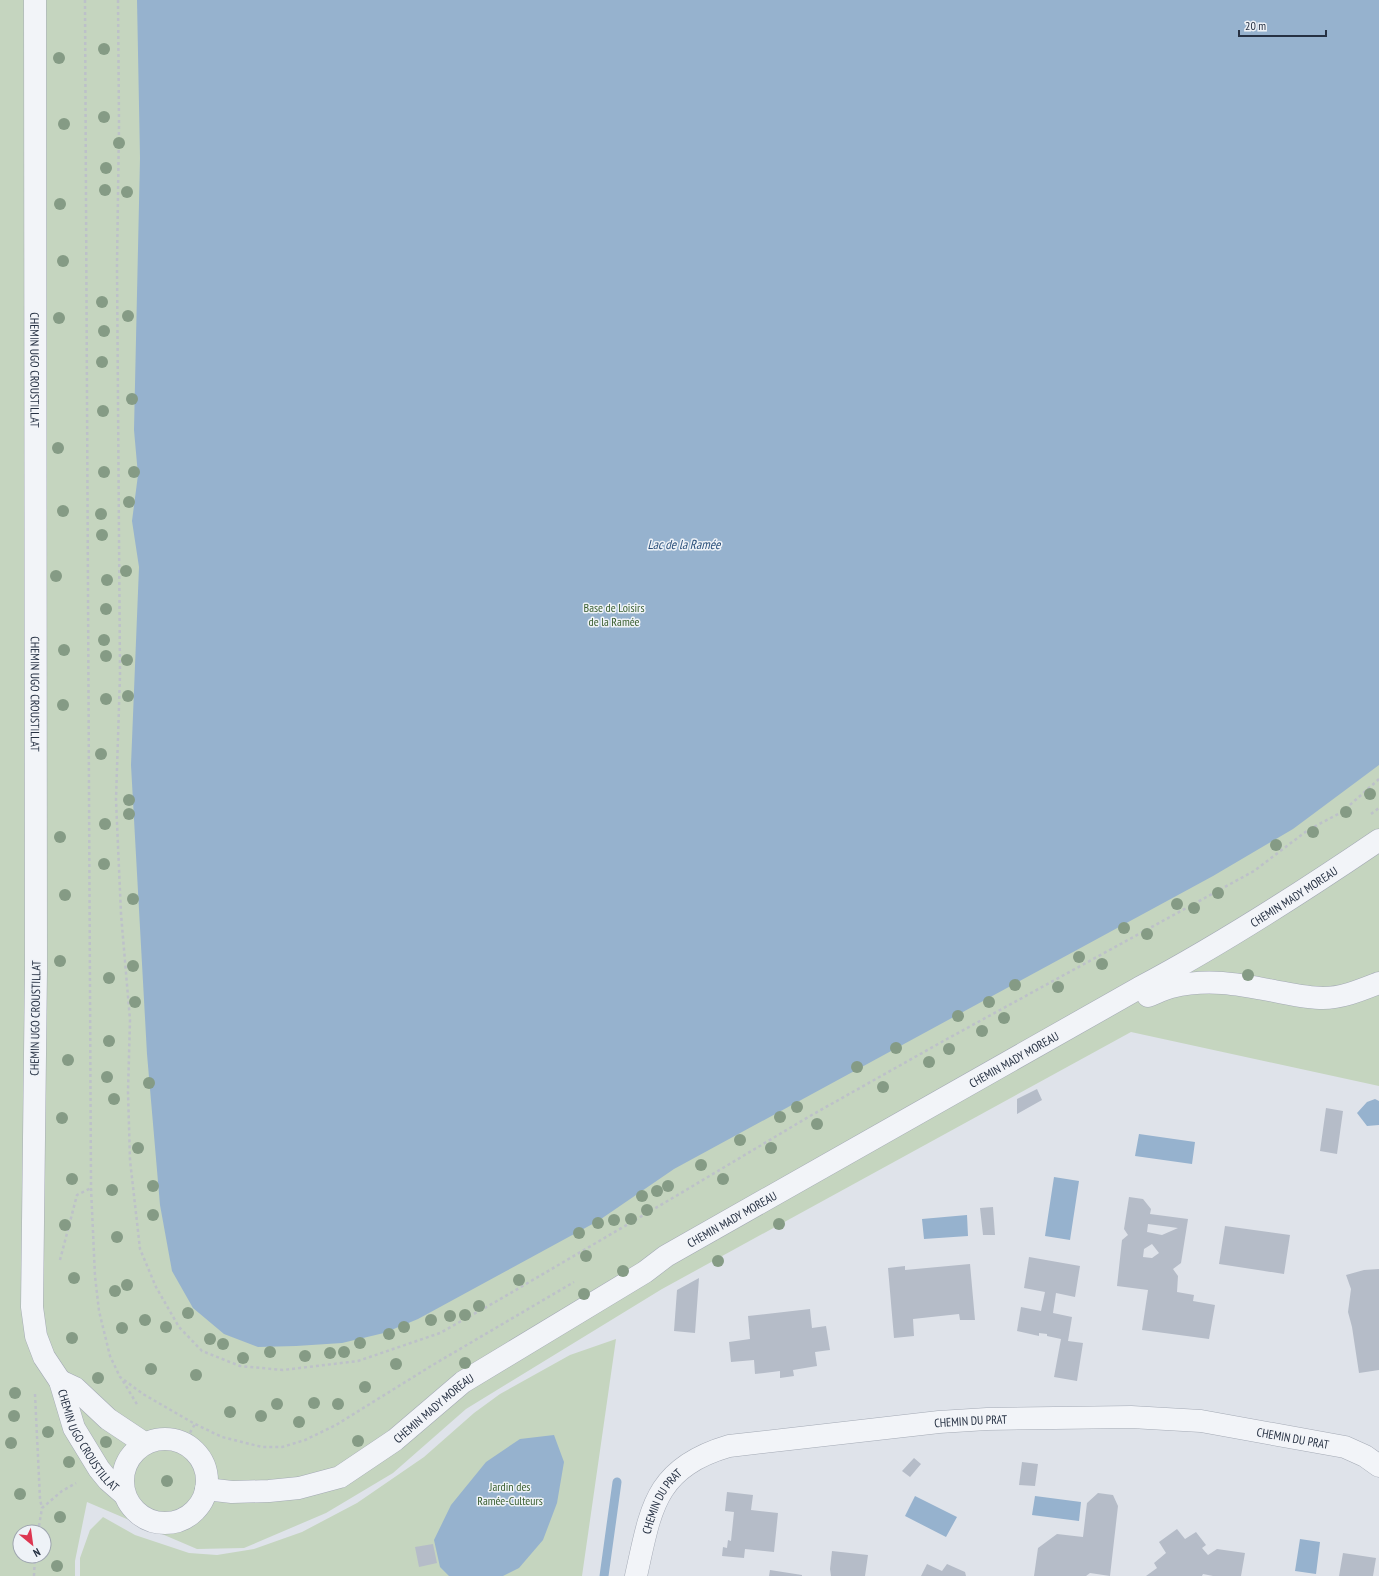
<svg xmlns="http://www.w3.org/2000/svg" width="1379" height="1576" font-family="'PT Sans Narrow',sans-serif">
<rect width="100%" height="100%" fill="#dfe3ea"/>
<path fill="#c5d5bf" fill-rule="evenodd" d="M0 0H1379V1086L1131 1032 662 1289 466 1409 393 1473 326 1513 244 1548 197 1549 87 1502 75 1561V1576H0ZM20 1532H44V1556H20Z
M616 1339 582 1576H80V1558L90 1530 103 1517 135 1535 189 1553 217 1555 254 1549 302 1532 357 1503 424 1457 474 1413 500 1394 570 1355Z"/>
<path fill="#96b2ce" d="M137 0H1379V765L1293 829 1213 876 674 1169 598 1221 418 1319 384 1333 342 1343 296 1346 258 1347 224 1334 193 1308 172 1271 160 1205 147 1054 131 765 139 567 132 521 138 475 134 430 140 158Z
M1375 1099 1379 1101V1125L1367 1126 1357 1113 1367 1102Z
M1139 1134 1195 1142 1192 1164 1135 1156Z
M1054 1177 1079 1181 1070 1240 1045 1236Z
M967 1215 968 1236 924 1239 922 1219Z
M554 1435 564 1462 557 1503 543 1540 519 1568 503 1576H449L440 1567 434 1540 451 1505 486 1462 520 1439Z
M915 1496 957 1517 946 1537 905 1516Z
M1035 1496 1081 1502 1079 1521 1032 1515Z
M1300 1539 1320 1542 1316 1574 1295 1571Z"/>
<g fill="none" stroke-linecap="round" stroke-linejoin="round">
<path stroke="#96b2ce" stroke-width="9" d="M604 1576 617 1482"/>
</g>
<path fill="#b5bcc8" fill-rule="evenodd" d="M1037 1089 1042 1100 1017 1114V1099Z
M1326 1108 1343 1111 1337 1154 1320 1151Z
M1129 1197 1143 1199 1151 1209 1150 1214 1188 1219 1181 1263 1173 1269 1178 1276 1177 1292 1194 1295 1193 1301 1215 1305 1209 1339 1142 1330 1148 1290 1117 1286 1122 1240 1128 1235 1124 1229ZM1148 1224 1178 1228 1162 1235 1147 1232ZM1152 1244 1159 1253 1152 1258 1143 1257 1144 1249Z
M993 1207 995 1235H983L980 1208Z
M1225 1226 1290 1235 1284 1274 1219 1264Z
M1029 1257 1080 1266 1075 1297 1056 1293 1053 1313 1072 1317 1068 1341 1083 1343 1077 1381 1054 1377 1061 1339 1047 1336V1334L1039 1333V1336L1017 1331 1021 1307 1041 1311 1045 1292 1024 1288Z
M970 1264 975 1320H960L959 1314 913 1319 914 1336 894 1338 888 1268 905 1266V1270Z
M1379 1269V1370L1359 1373 1352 1327 1348 1312 1351 1289 1346 1275 1364 1270Z
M699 1278 695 1333 674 1331 677 1290Z
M810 1309 812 1328 826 1326 830 1350 815 1352 817 1366 793 1370 794 1376 780 1378V1371L755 1374 754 1360 731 1362 729 1342 750 1339 748 1316Z
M914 1458 921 1464 910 1477 902 1471Z
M1022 1462 1038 1464 1035 1486 1019 1485Z
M727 1492 753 1495 751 1510 778 1513 774 1552 745 1549 744 1558 722 1556 723 1547 727 1548 728 1540 731 1541 734 1512 725 1511Z
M1098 1493 1113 1495 1118 1506 1110 1576 1090 1573 1086 1576H1034L1038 1548 1057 1534 1083 1537 1087 1503Z
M1177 1529 1185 1539 1196 1532 1206 1545 1202 1548 1208 1555 1217 1549 1245 1553 1241 1576H1213L1203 1574 1202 1576H1146L1157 1568 1154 1563 1166 1553 1159 1542Z
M433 1544 437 1563 419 1567 415 1547Z
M832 1551 868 1555 865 1576H831L830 1569Z
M1343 1553 1376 1558 1373 1576H1339Z
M927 1564 942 1571 947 1564 965 1572 966 1576H921Z
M770 1570 802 1575V1576H769Z"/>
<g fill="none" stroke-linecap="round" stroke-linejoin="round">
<g stroke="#a4aab5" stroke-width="23">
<g id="street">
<path id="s1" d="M35 0 36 970 32 1307 36 1336 44 1357 60 1381 74 1428 99 1469 108 1480 124 1494"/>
<path d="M1148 996C1156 993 1163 989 1171 987 1208 978 1238 984 1274 991 1290 994 1307 998 1323 998 1342 998 1361 990 1379 983"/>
<path d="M60 1381 75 1388 108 1419 144 1443"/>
<circle cx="165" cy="1481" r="42"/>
<path id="s2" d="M206 1489 232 1492 269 1491 299 1488 340 1477 395 1440 463 1382 645 1272 666 1256 1139 988C1222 944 1301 893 1379 840"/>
<path id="s3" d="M636 1576C651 1509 654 1468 729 1446L939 1422 987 1419 1131 1417 1201 1421 1345 1447 1365 1456 1379 1466"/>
</g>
</g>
<path stroke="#bdc1c9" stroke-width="2.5" stroke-dasharray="3 3" stroke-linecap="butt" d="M85 0 91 1188 95 1276 99 1311 110 1356 120 1377 143 1394 195 1424 222 1437 262 1447H282L305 1440 336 1425 431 1366 574 1282
M118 0 119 125 117 265 120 675 116 800 121 914 130 1020 128 1092 130 1160 140 1249 156 1287 179 1327 202 1351 240 1366 283 1370 358 1361 440 1333 497 1301 676 1196 810 1116 947 1039 1254 871 1308 830 1342 812 1379 779
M1371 814 1379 808
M60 1260 77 1195 91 1188
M123 1381 138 1406
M35 1394 40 1499 42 1508
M184 1443 195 1424
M38 1532 42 1508 62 1491 76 1483
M34 1576 35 1556"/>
<use href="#street" stroke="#f2f4f8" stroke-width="22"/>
</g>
<g fill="#859b85">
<circle cx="104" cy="49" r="6"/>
<circle cx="59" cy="58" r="6"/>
<circle cx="104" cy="117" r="6"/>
<circle cx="64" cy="124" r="6"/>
<circle cx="119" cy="143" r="6"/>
<circle cx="106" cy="168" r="6"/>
<circle cx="105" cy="190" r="6"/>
<circle cx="127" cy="192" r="6"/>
<circle cx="60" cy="204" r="6"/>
<circle cx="63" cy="261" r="6"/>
<circle cx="102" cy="302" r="6"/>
<circle cx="128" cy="316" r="6"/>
<circle cx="59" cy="318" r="6"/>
<circle cx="104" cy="331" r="6"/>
<circle cx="102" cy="362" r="6"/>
<circle cx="132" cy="399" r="6"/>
<circle cx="103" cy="411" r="6"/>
<circle cx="58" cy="448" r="6"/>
<circle cx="104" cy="472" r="6"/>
<circle cx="134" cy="472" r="6"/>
<circle cx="129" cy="502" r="6"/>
<circle cx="63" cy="511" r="6"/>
<circle cx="101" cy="514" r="6"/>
<circle cx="102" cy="535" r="6"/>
<circle cx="126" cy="571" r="6"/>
<circle cx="56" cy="576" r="6"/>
<circle cx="107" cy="580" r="6"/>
<circle cx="106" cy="609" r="6"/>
<circle cx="104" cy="640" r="6"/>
<circle cx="64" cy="650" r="6"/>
<circle cx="106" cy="656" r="6"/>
<circle cx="127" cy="660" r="6"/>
<circle cx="128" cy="696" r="6"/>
<circle cx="106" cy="699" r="6"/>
<circle cx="63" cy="705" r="6"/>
<circle cx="101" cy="754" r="6"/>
<circle cx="1370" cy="794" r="6"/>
<circle cx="129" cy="800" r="6"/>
<circle cx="1346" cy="812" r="6"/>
<circle cx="129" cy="814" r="6"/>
<circle cx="105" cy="824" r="6"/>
<circle cx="1313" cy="832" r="6"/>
<circle cx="60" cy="837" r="6"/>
<circle cx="1276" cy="845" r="6"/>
<circle cx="104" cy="864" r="6"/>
<circle cx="1218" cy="893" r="6"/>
<circle cx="65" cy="895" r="6"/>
<circle cx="133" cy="899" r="6"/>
<circle cx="1177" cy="904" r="6"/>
<circle cx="1194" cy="908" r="6"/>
<circle cx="1124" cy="928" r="6"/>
<circle cx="1147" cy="934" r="6"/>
<circle cx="1079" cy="957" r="6"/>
<circle cx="60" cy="961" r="6"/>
<circle cx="1102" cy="964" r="6"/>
<circle cx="133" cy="966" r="6"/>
<circle cx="1248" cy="975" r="6"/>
<circle cx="109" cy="978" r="6"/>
<circle cx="1015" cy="985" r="6"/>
<circle cx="1058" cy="987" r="6"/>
<circle cx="135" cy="1002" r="6"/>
<circle cx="989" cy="1002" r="6"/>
<circle cx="958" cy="1016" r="6"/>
<circle cx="1004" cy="1018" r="6"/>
<circle cx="982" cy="1031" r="6"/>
<circle cx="109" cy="1041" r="6"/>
<circle cx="896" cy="1048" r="6"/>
<circle cx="949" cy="1049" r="6"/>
<circle cx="68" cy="1060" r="6"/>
<circle cx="929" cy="1062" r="6"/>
<circle cx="857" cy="1067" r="6"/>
<circle cx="107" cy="1077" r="6"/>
<circle cx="149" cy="1083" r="6"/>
<circle cx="883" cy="1087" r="6"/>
<circle cx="114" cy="1099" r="6"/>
<circle cx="797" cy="1107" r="6"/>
<circle cx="780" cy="1117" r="6"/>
<circle cx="62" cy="1118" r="6"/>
<circle cx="817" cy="1124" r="6"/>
<circle cx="740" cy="1140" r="6"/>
<circle cx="138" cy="1148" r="6"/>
<circle cx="771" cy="1148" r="6"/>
<circle cx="701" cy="1165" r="6"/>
<circle cx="72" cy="1179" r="6"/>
<circle cx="723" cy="1179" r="6"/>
<circle cx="153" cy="1186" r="6"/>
<circle cx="668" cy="1186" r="6"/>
<circle cx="112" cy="1190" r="6"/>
<circle cx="657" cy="1191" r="6"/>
<circle cx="642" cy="1196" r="6"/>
<circle cx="647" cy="1210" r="6"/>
<circle cx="153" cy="1215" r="6"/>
<circle cx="631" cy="1219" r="6"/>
<circle cx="614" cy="1220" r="6"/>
<circle cx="598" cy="1223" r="6"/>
<circle cx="779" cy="1224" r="6"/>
<circle cx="65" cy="1225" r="6"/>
<circle cx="579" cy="1233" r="6"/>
<circle cx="117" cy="1237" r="6"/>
<circle cx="586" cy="1256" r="6"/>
<circle cx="718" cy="1261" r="6"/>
<circle cx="623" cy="1271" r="6"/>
<circle cx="74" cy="1278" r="6"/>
<circle cx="519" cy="1280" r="6"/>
<circle cx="127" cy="1285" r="6"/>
<circle cx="115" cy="1291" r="6"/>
<circle cx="584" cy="1294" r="6"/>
<circle cx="479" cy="1306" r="6"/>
<circle cx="188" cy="1313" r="6"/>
<circle cx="465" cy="1315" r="6"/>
<circle cx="450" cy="1316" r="6"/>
<circle cx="145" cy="1320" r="6"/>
<circle cx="431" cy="1320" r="6"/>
<circle cx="166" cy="1327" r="6"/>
<circle cx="404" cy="1327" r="6"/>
<circle cx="122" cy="1328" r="6"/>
<circle cx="389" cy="1334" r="6"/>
<circle cx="72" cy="1338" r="6"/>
<circle cx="210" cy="1339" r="6"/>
<circle cx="360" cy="1343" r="6"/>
<circle cx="223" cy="1344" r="6"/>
<circle cx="270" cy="1352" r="6"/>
<circle cx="344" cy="1352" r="6"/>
<circle cx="330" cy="1353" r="6"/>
<circle cx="305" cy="1356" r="6"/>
<circle cx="243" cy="1358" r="6"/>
<circle cx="465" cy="1363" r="6"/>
<circle cx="396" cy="1364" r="6"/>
<circle cx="151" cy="1369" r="6"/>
<circle cx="196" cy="1375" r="6"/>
<circle cx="98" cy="1378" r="6"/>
<circle cx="365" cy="1387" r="6"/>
<circle cx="15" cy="1393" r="6"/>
<circle cx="314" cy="1403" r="6"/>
<circle cx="277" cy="1404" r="6"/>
<circle cx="338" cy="1404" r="6"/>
<circle cx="230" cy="1412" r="6"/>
<circle cx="14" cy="1416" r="6"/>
<circle cx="261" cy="1416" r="6"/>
<circle cx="299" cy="1422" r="6"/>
<circle cx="48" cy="1432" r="6"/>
<circle cx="358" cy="1441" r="6"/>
<circle cx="106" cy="1442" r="6"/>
<circle cx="11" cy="1443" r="6"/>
<circle cx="69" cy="1462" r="6"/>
<circle cx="167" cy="1481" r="6"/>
<circle cx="20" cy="1494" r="6"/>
<circle cx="60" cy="1517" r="6"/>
<circle cx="57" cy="1566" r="6"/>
</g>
<g text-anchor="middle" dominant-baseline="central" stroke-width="3" stroke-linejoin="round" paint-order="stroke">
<g font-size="12" fill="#263143" stroke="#eef2f7">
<text stroke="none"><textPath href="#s1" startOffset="370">CHEMIN UGO CROUSTILLAT</textPath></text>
<text stroke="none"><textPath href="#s1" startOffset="694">CHEMIN UGO CROUSTILLAT</textPath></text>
<text stroke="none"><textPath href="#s2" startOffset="1254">CHEMIN MADY MOREAU</textPath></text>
<text transform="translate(35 1018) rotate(-89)">CHEMIN UGO CROUSTILLAT</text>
<text stroke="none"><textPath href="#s2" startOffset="930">CHEMIN MADY MOREAU</textPath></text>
<text stroke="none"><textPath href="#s2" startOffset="606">CHEMIN MADY MOREAU</textPath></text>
<text stroke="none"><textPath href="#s2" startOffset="252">CHEMIN MADY MOREAU</textPath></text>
<text stroke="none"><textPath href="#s3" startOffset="415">CHEMIN DU PRAT</textPath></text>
<text stroke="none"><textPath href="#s3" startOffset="739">CHEMIN DU PRAT</textPath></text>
<text stroke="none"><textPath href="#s1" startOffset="1454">CHEMIN UGO CROUSTILLAT</textPath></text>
<text stroke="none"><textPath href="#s3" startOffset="80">CHEMIN DU PRAT</textPath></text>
</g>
<g font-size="12" fill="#3b6032" stroke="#eef2f7">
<text x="614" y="607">Base de Loisirs<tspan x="614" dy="14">de la Ramée</tspan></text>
<text x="510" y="1486">Jardin des<tspan x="510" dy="14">Ramée-Culteurs</tspan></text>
</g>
<g font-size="13" font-style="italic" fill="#2b507b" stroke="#eef2f7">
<text x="684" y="544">Lac de la Ramée</text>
</g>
</g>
<g transform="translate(32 1544) rotate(151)"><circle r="19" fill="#eef2f7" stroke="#9ea5af"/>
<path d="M0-3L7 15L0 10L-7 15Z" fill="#dd3651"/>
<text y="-6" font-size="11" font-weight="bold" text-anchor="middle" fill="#263143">N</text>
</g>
<path d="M1239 30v6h87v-6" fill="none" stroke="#263143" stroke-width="2"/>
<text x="1245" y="30" font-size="12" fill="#263143" stroke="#eef2f7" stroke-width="3" paint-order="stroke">20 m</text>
</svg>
